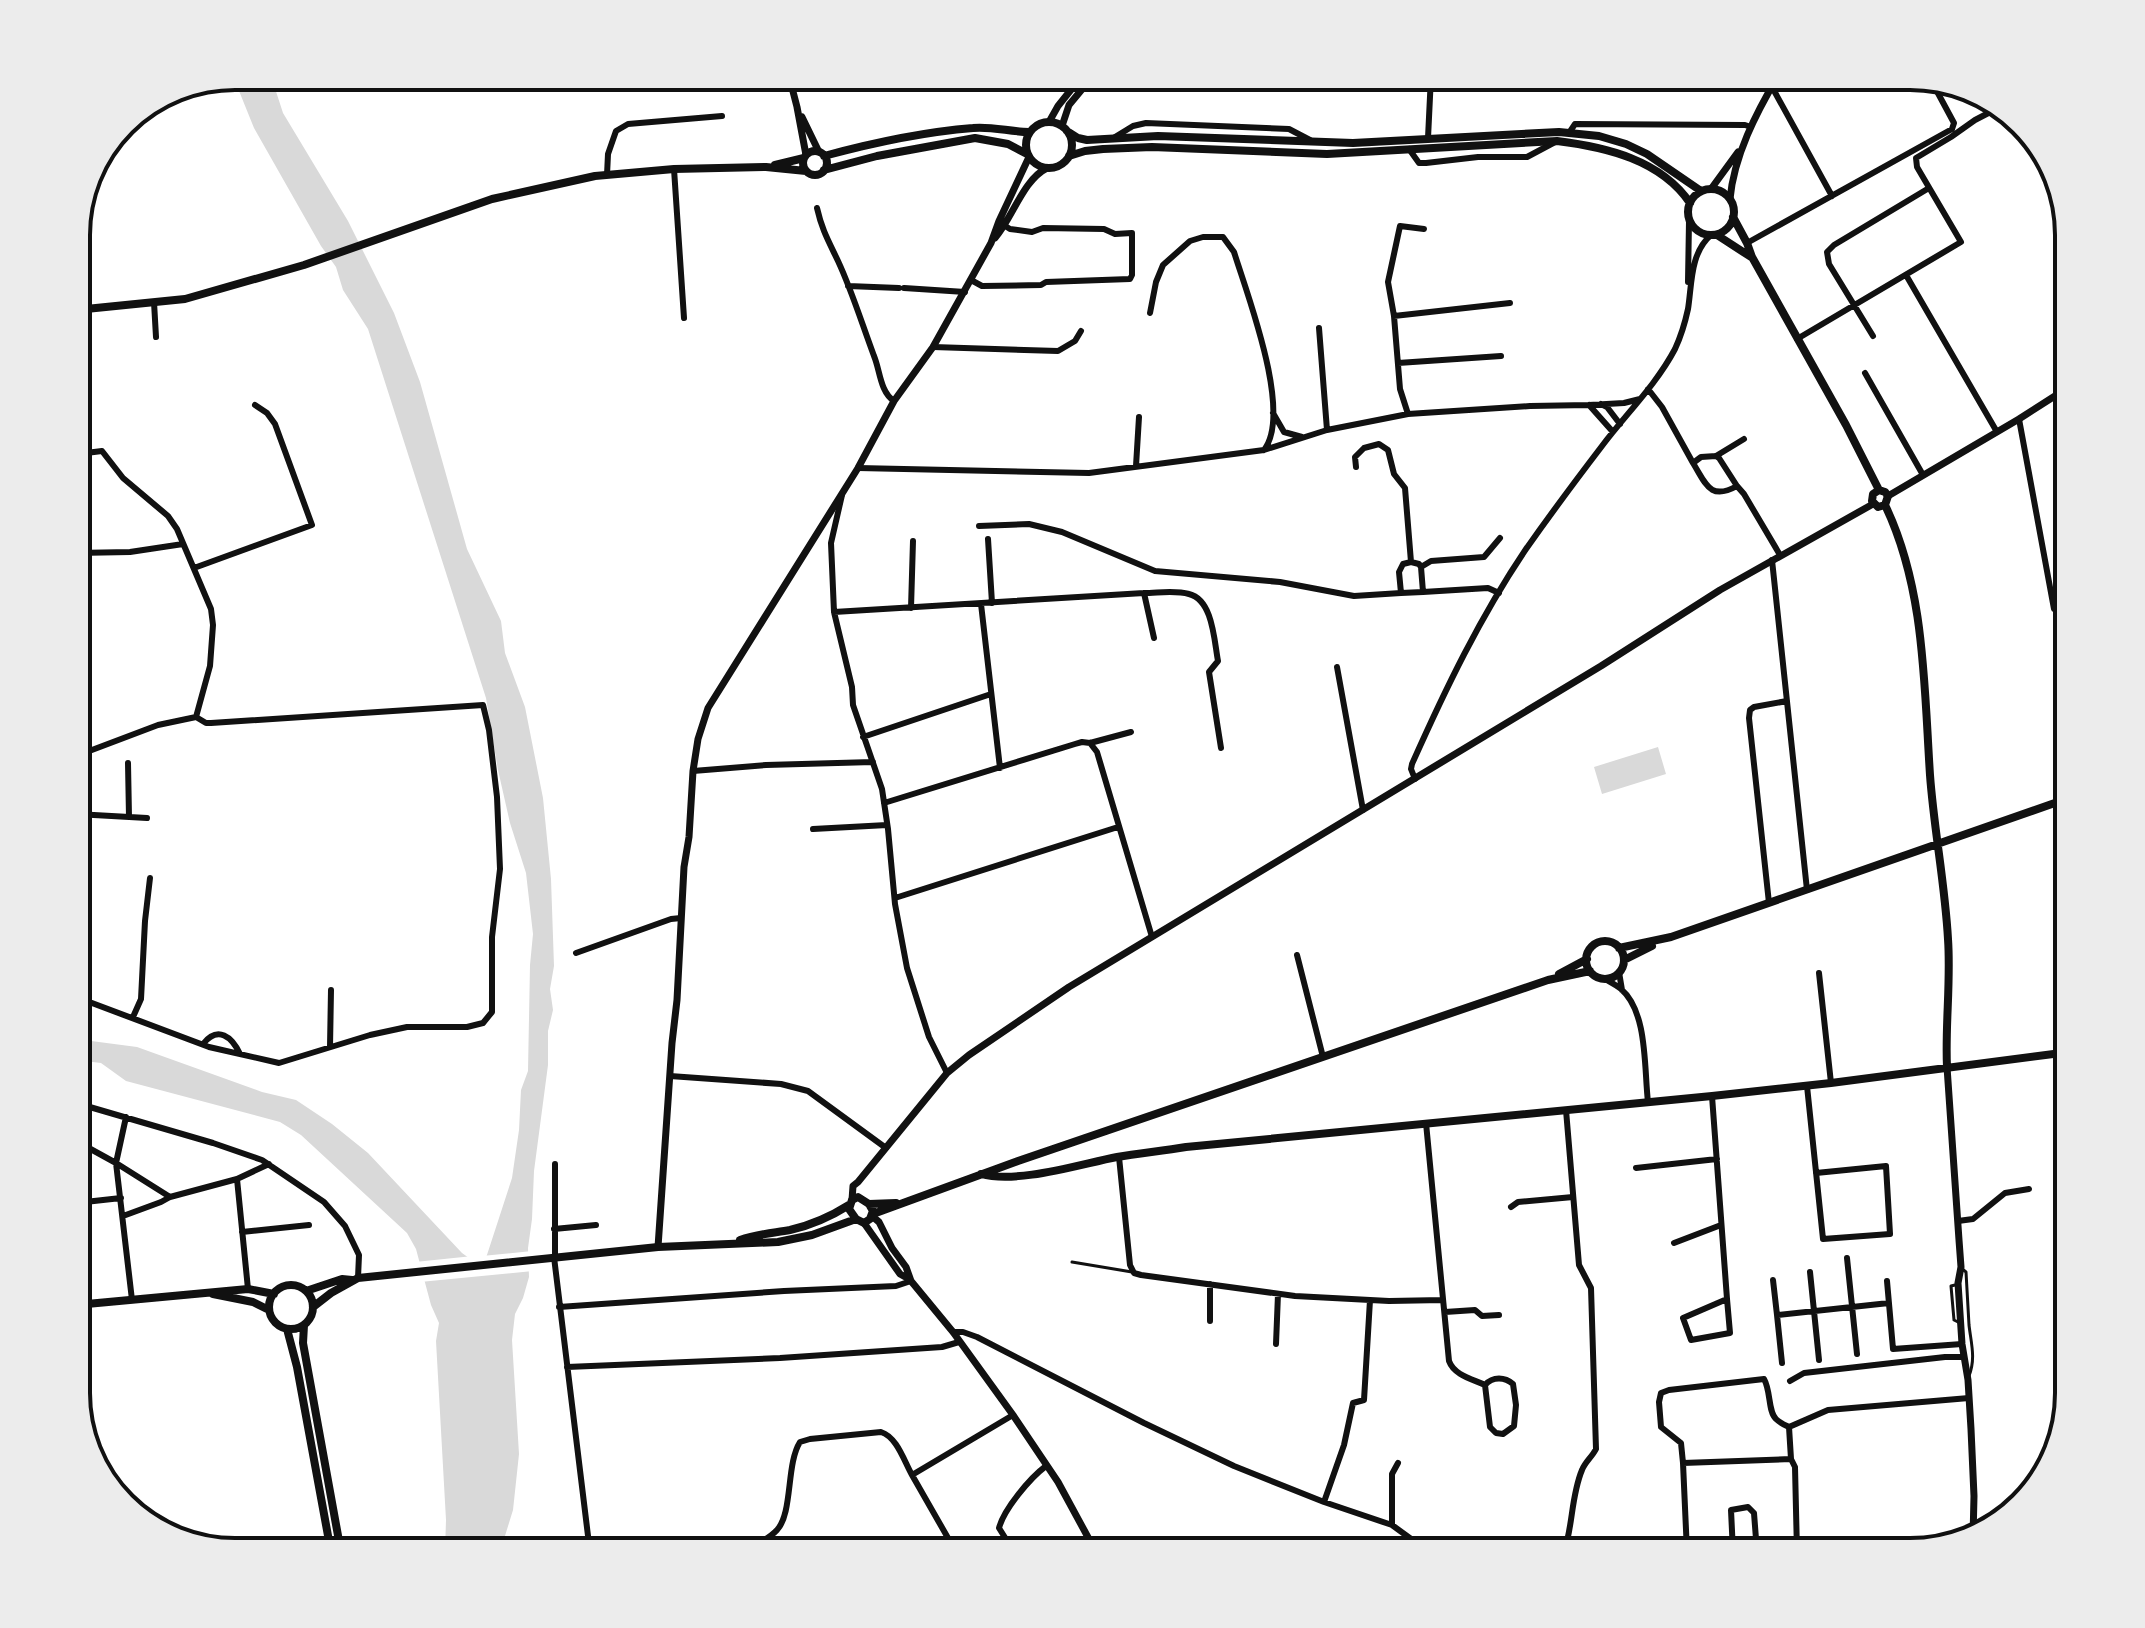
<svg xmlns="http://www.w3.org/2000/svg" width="2145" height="1628" font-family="'PT Sans',sans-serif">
<rect width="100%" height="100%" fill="#fff"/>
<path fill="#d9d9d9" d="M233 76H271L283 113 348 221 394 313 420 382 467 549 501 621 505 653 525 707 543 798 551 879 554 966 550 989 553 1010 548 1031V1065L534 1171 532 1219 528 1248 529 1277 523 1298 515 1314 512 1340 519 1454 513 1510 500 1552H445L446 1520 436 1341 439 1323 431 1305 416 1249 407 1233 301 1135 280 1122 126 1081 101 1063 76 1060V1039L137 1047 262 1092 296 1100 332 1124 368 1153 462 1253 476 1263 485 1261 512 1178 519 1130 521 1090 528 1071 530 965 533 934 526 873 510 823 498 770 486 698 368 329 343 290 336 267 321 246 254 128Z
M1658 747 1666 774 1602 794 1594 767Z"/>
<path fill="#fff" d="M532 1251 533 1271 420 1282 415 1262 473 1256 477 1259 482 1258V1256Z"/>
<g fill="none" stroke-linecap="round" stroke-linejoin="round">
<path stroke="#111" stroke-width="3" d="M1072 1262 1132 1272
M1961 1268 1966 1272C1967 1290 1968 1307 1969 1325 1971 1343 1976 1358 1969 1376
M1955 1285 1951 1286 1954 1320 1960 1323"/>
<path stroke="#111" stroke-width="6" d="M1772 87 1832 196
M1053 89 1056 76
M1569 133 1575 124 1745 125 1751 127
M1115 137 1133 126 1146 123 1289 129 1310 140
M1428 138 1431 76
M1409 149 1419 163H1426L1478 157H1527L1557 141
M674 169 684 318
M607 175 608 154 616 131 628 124 722 116
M817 208C822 230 828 240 838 261 852 291 862 324 874 356 880 370 880 392 894 401
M1747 243 1952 129 1954 123 1933 84
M1906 275 1997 432
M971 280 982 286 1041 285 1046 282 1130 279 1132 275V233L1115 234 1104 229 1043 228 1032 232 1010 229 1002 224
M1688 282 1689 221
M848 286 899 288
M904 288 965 292
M154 302 156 337
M1150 313 1156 282 1163 265 1190 241 1203 237H1223L1234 252C1247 294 1293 413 1264 450
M1394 316 1510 303
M1319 328 1327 430
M1873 336 1829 264 1827 252 1834 245 1929 188
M1797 339 1961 242 1917 167 1916 158 1951 137 1975 120 2000 107
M933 347 1058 351 1075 341 1081 331
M1398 363 1501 356
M1865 373 1923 475
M1648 389 1662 407 1693 463
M1601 404 1607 407 1620 424
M1589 405 1613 432
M1273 413 1284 432 1302 437
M1408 414 1400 389 1394 316 1388 282 1400 226 1424 229
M2019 419 2054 609
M1716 456 1719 458 1737 486 1744 494 1780 555
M1136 466 1139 417
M1356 467 1355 457 1364 448 1379 444 1388 450 1394 474 1405 488 1411 562 1419 564 1421 567
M858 468 1089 473 1264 450 1327 430 1408 414 1530 406 1589 405 1624 403 1640 399
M1737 486C1710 501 1706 484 1693 463L1701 457 1716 456 1744 439
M842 495 831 543 834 612 852 687 853 705 882 789 888 829 895 904 907 968 929 1037 947 1073
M979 526 1029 524 1062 532 1155 571 1280 582 1354 596 1401 593
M988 539 992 603
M76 553 130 552 183 544
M1772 560 1807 890
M1411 562 1403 564 1399 572 1401 593 1423 592
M194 568 312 525 275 424 267 413 255 405
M1144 593 1154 638
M1499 593 1488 588 1423 592 1421 567 1431 561 1484 557 1500 538
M981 604 1000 768
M911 608 913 541
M834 612 1144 593C1158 593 1175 590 1189 594 1213 600 1214 640 1218 661L1209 672 1221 748
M1337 667 1363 810
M863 737 991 694
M1090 743 1097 752 1152 937
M76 756 158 725 196 717 210 666 213 625 211 609 177 529 168 516 123 478 102 451 86 453 77 470 76 478
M128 763 129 817
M693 771 766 765 873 762
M1415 779 1411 769 1412 764C1445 690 1480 617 1526 549 1550 515 1576 480 1602 446 1626 414 1656 385 1675 349 1681 336 1685 323 1688 309 1692 284 1690 253 1711 235
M884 803 1075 744 1082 742 1090 743 1131 732
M76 814 147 818
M813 829 887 825
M895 898 1118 827
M1769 903 1749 718 1750 710 1754 707 1787 701
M576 953 671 919 681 918
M1297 955 1323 1057
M1619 972 1622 990
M1819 973 1831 1083
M1605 979C1610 982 1616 985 1621 989 1648 1012 1644 1069 1648 1102
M76 997 209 1047 279 1063 370 1035 407 1027H467L483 1023 492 1012V937L500 869 497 797 489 730 483 705 211 723H206L196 717
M133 1017 141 999 145 921 150 878
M203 1044C218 1025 232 1037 240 1054
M330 1047 331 990
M670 1076 781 1084 808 1091 886 1148
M1807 1086 1823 1239 1890 1234 1886 1166 1816 1173
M1712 1096 1727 1299 1683 1318 1691 1340 1730 1333 1727 1299
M76 1103 213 1143 262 1160 324 1202 345 1226 359 1255 358 1278
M126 1117 116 1163 132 1300
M1426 1123 1449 1361C1454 1375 1472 1379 1485 1385L1490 1427 1496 1433 1503 1434 1514 1426 1516 1405 1513 1384C1505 1377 1493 1376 1485 1385
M76 1141 116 1163 170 1197
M1119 1157 1130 1265 1134 1273 1141 1275 1295 1296 1389 1301 1443 1300
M555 1164V1257
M1636 1168 1717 1159
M237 1179 248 1289
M76 1203 121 1198
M1511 1207 1518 1202 1573 1197
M123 1216 161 1202 170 1197 237 1179 269 1164
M1958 1221 1973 1219 2005 1193 2029 1189
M554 1229 596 1225
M242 1232 309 1225
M1674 1243 1721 1225
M554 1257 589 1544 591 1552
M1847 1258 1857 1354
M1810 1272 1819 1360
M1773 1280 1777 1315 1889 1303
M1887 1281 1893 1349 1962 1344
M559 1307 784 1291 896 1286 911 1281
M1445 1312 1475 1310 1482 1316 1499 1315
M1777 1315 1782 1363
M1210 1321V1284
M953 1332H963L977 1337 1144 1423 1234 1466 1324 1502 1392 1525 1429 1552
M1276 1344 1278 1294
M567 1367 780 1358 942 1347 959 1342
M1790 1381 1804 1373 1945 1357H1963
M1791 1459 1789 1427 1828 1410 1969 1398
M1683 1463 1681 1443 1661 1427 1659 1402 1661 1393 1669 1390 1764 1379C1771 1391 1768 1412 1776 1419 1780 1423 1785 1425 1789 1427
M912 1475 956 1552
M1324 1502 1344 1445 1353 1403 1364 1400 1370 1300
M1392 1525V1474L1398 1463
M1224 1544 1236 1552
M745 1552C755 1545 769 1539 777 1530 793 1513 786 1464 800 1442L810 1439 881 1432C897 1437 904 1461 912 1475L1013 1415
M1014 1552 999 1528C1004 1509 1030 1478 1046 1466
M1050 1552 1071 1549 1090 1539
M1564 1552C1573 1526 1571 1496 1582 1470 1585 1462 1592 1457 1596 1449L1591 1288 1579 1265 1566 1110
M1687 1552 1683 1463 1791 1459 1795 1467 1797 1552
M1733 1552 1731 1510 1748 1507 1754 1513 1757 1552"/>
<path stroke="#111" stroke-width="7" d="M789 76 797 107 806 155
M802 117 819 152
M1049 122 1058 106 1082 76
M1062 126 1069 105 1093 76
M1711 189 1738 152
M1730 199C1734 156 1756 113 1778 76
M995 238C1013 217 1023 180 1047 168
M1888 496 2019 419 2069 387
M1947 1067 1959 1240 1961 1267 1958 1283 1962 1344 1968 1380 1971 1429 1974 1496 1973 1538
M852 1200 853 1186 858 1182 947 1073 969 1055 1069 987 1601 666 1720 590 1873 504
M872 1216 879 1222 892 1248 906 1267 911 1281 953 1332 1013 1415 1058 1482 1096 1552
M864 1223 900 1274 909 1279
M658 1247 672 1043 677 1000 684 867 689 837 693 771 698 739 708 708 858 468 894 401 933 347 991 243 999 221 1029 157"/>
<path stroke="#111" stroke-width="8" d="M1026 145a23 23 0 1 1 46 0a23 23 0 1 1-46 0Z
M1067 131 1078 138 1087 140 1158 136 1353 143 1559 132 1599 136 1626 144 1647 154 1701 191
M803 163a12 12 0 1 1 24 0a12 12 0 1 1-24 0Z
M824 156C872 143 923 132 973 128 991 126 1011 132 1029 132
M1069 156 1085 151 1103 149 1152 147 1327 154 1557 141C1606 147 1661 160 1690 203
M775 165 804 158
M824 170 877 156 975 138 1008 144 1027 154
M1688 212a23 23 0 1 1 46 0a23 23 0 1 1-46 0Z
M1733 217 1747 243 1752 257 1846 425 1879 490 1885 492 1888 496 1885 505
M1717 235 1751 257
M76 310 185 299 304 265 492 199 595 176 674 169 766 167 806 171
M1879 490 1873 494 1872 501 1878 507 1885 505
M1885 505C1925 588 1924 685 1930 775 1934 830 1945 884 1948 939 1951 982 1945 1025 1947 1067
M1586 960a19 19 0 1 1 38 0a19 19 0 1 1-38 0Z
M1619 948 1671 937 2069 798
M1624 960 1652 946
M1559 974 1587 959
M981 1174C1018 1184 1080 1164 1117 1157 1140 1153 1163 1151 1186 1147L1712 1096 1831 1083 2069 1052
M858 1197 869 1204 873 1211 870 1219 864 1223 856 1219 849 1209 852 1200Z
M869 1204 896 1203
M873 1214 1018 1161 1548 980 1590 971
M740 1240C757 1234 773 1233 790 1230 812 1225 830 1217 849 1205
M269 1307a22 22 0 1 1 44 0a22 22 0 1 1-44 0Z
M306 1291 342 1279 352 1280
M213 1294 253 1302 269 1310
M76 1305 248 1289 274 1294
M313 1307 331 1293 358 1278 658 1247 778 1242 812 1235 856 1219
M304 1325 303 1343 341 1552
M287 1329 297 1367 331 1552"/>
</g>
<path d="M0 0H2145V1628H0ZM235 90H1910A145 145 0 0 1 2055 235V1393A145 145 0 0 1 1910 1538H235A145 145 0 0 1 90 1393V235A145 145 0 0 1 235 90Z" fill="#ececec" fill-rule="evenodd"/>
<path fill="none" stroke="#111" stroke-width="4" d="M235 90H1910A145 145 0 0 1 2055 235V1393A145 145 0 0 1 1910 1538H235A145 145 0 0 1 90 1393V235A145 145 0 0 1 235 90Z"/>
</svg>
